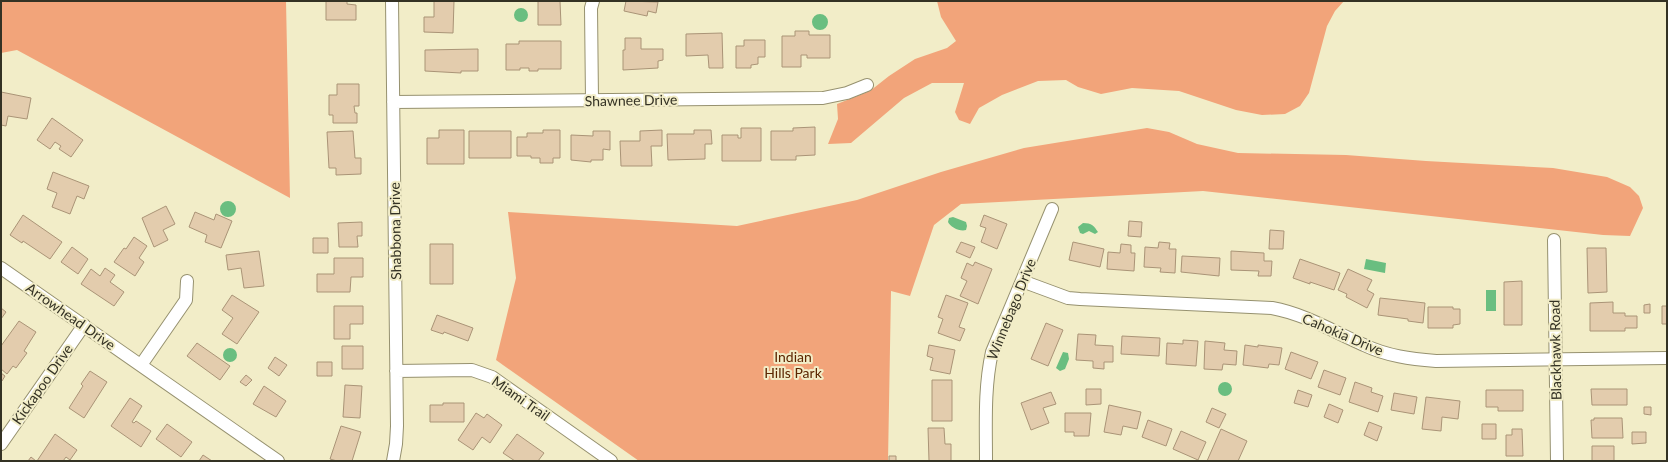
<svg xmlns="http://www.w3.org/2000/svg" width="1668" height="462" font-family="Lato,sans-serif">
<rect width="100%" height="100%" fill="#f2edc8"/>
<path fill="#f2a47a" d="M1 1H286L290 198 17 50 1 53Z
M937 1H1344L1335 11 1327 26 1309 93 1300 106 1285 114 1262 115 1236 110 1179 91 1132 88 1101 94 1078 87 1066 80 1038 81 1002 95 979 108 970 124 959 120 955 112 964 83H932L904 98 851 143 828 144 838 119 837 104 870 91 889 76 915 59 947 48 956 41 941 17Z
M1147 128 1169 132 1197 144 1238 153 1346 155 1426 161 1553 168 1607 177 1630 187 1639 196 1643 208 1630 236 1603 235 1203 191 961 204 934 225 910 296 891 291 888 461H639L496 360 516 278 508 212 737 226 857 200 941 172 1024 148Z"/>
<path fill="#6abe80" d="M514 15a7 7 0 1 1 14 0a7 7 0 1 1-14 0Z
M812 22a8 8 0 1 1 16 0a8 8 0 1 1-16 0Z
M220 209a8 8 0 1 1 16 0a8 8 0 1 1-16 0Z
M953 217 966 222 967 226 966 230C960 232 950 227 948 222L949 218Z
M1083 223C1092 223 1094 226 1098 232L1095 234 1089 231 1083 234 1080 233 1078 227Z
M1366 259 1386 263 1385 273 1364 269Z
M1486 290H1496V311H1486Z
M223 355a7 7 0 1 1 14 0a7 7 0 1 1-14 0Z
M1063 352 1068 353 1069 359 1065 369 1060 371 1056 368Z
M1218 389a7 7 0 1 1 14 0a7 7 0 1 1-14 0Z"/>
<path fill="#e3ccad" stroke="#aa9477" d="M326 1H347V4L356 5V20H326Z
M434 1H454L453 33 424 32V17H434Z
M538 1H560L561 25H538Z
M626 1 658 2 656 13 648 11 647 16 624 11Z
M795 31H809V35H830V58H807V55H801V67H782V36H795Z
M722 33 723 68H709L708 55 686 56V34Z
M625 38H641V49H663V60L658 61V68L623 70V50H625Z
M744 40H765V57H758V64L751 65V68H736V46H744Z
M519 41H561V69H538V71H529V68H520V70H506V44H519Z
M478 49V71H461V73L425 71V50Z
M337 84H359V106H354L355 113H357V123H333V115H329V95H337Z
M1 92 31 98 27 119 8 116 6 126 1 125Z
M52 118 83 140 71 157 59 149 61 146 55 142 50 149 37 140Z
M815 127V155L796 156V160H771V131H793V128Z
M741 128H761V161H722V135H738V138H741Z
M439 130H464V164H427V138H439Z
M543 130H560V158H553V163H540V158H531V156H517V137H527V133H543Z
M662 130V146H651L652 166H621L620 141H640V131Z
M694 130H711L712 144H705V159L668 160 667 134H694Z
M353 131 355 158H361V174L336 175V168H329L327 132Z
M469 131H511V158H469Z
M593 131H610V150L603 149V160H591V162L571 160V135L593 136Z
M53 172 89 186 84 199 77 196 70 214 52 207 57 193 47 189Z
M166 206 175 224 163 230 168 240 154 247 142 218Z
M195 212 214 220 216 214 232 221 221 248 205 242 207 235 189 227Z
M23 215 62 242 50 259 23 241 22 243 10 235Z
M984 215 1007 224 997 249 981 242 986 228 980 226Z
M1129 221 1142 222 1141 237 1128 236Z
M362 222V236H357L358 247H339L338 223Z
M1270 230 1284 231 1283 249H1269Z
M134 237 147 246 139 258 144 262 135 276 114 262 124 248 126 249Z
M313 238H328V253H313Z
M961 242 975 247 970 258 956 252Z
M1073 242 1104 249 1100 267 1069 260Z
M1159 242 1170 243 1169 249H1176L1175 273 1160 272 1161 268 1144 267 1145 247 1158 248Z
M430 244H453V284H430Z
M1121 244 1131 245V253H1135L1134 271 1107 269 1108 252 1120 253Z
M72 247 88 259 78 274 61 262Z
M1587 248H1606L1607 292 1588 293Z
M259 251 264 286 244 288 241 268 228 270 226 255Z
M1231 251 1264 253V261H1272L1271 276H1258L1259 271 1231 270Z
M1182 256 1220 258 1219 276 1181 272Z
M334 258H363V277H351L350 292H317V274H334Z
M1300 259 1340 273 1334 290 1310 282V284L1293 278Z
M975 262 992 269 978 304 960 296 967 281 961 278 967 263 973 266Z
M105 268 115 275 110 282 124 292 114 306 81 284 91 269 100 276Z
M1348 269 1372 280 1367 290 1374 294 1367 308 1346 297 1347 294 1338 290Z
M1522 281V325H1504V282Z
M232 295 259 312 237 344 222 334 233 318 222 310Z
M946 295 968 303 959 327 965 329 960 341 938 333 943 319 938 317Z
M1380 298 1425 303 1423 323 1408 321V319L1378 315Z
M1613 302V313H1625V316H1637V328H1625V331H1590V303Z
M1650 304V313H1644V305Z
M334 306H363V324H350V339H334Z
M1662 306H1667V324H1662Z
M1428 307H1453V309H1460V324L1453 325V328H1428Z
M1 308 6 312 1 319Z
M437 315 473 328 468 341 444 332 443 334 431 330Z
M19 321 36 332 24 351 27 353 16 368 13 366 7 374 1 369V346Z
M1046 323 1063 330 1048 366 1031 359Z
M1078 334 1096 335 1095 345 1113 346V362H1104V369L1093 368V361L1076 360Z
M1122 336 1160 338 1159 356 1121 354Z
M1183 340 1198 341 1196 366 1166 364 1167 343 1183 344Z
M1205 341 1225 343 1224 350 1237 351 1236 365 1223 364 1222 370 1204 369Z
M197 343 230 366 220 380 187 356Z
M929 345 955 350 950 374 930 370 933 358 927 356Z
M1245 345 1258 347V345L1282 348 1279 365 1269 364 1268 368 1243 365Z
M342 346H363V369H342Z
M1291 352 1318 362 1311 379 1285 369Z
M275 357 287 365 279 376 268 368Z
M317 362H332V376H317Z
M1324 370 1346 378 1340 395 1318 387Z
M90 371 107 382 84 418 69 408 83 386 81 384Z
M1 373 5 376 2 381H1Z
M246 375 252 380 246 386 240 382Z
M932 380H952V421H932Z
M1355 382 1372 388 1371 392 1383 396 1378 412 1349 402Z
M345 385 362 386 360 418 343 417Z
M264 386 286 401 276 417 253 404Z
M1086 389H1101V404L1086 405Z
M1591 389H1627V405H1592Z
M1298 390 1312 395 1308 407 1294 403Z
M1486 390H1523V411H1498V407H1486Z
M1051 392 1056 404 1043 408 1049 423 1031 430 1021 403Z
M1394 393 1417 397 1414 414 1391 410Z
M1426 397 1460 401 1458 419 1442 417 1441 431 1422 429Z
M130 398 142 406 132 422 134 423 136 421 151 431 141 447 111 426Z
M443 403H464V422H430V405H443Z
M1329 404 1343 410 1338 423 1324 417Z
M1109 405 1141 412 1137 429 1123 426 1121 435 1104 432Z
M1644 407H1651V415L1644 414Z
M1212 408 1226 414 1219 428 1206 422Z
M476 413 484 418 487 414 502 425 490 443 482 437 473 450 458 440Z
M1065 413H1091L1089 436H1074V432H1065Z
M1594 418H1622L1623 438H1592L1591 420H1594Z
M1148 420 1172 429 1166 446 1142 437Z
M1369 422 1382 427 1377 441 1364 435Z
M167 424 192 442 181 457 156 439Z
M1482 424H1496V439H1482Z
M341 426 361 432 352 461H337L330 459Z
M928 428H944L945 444H951V461H929Z
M1221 429 1247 441 1238 461H1207Z
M1512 429H1522L1523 456H1506V435H1512Z
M1181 431 1206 442 1198 460 1173 449Z
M1632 432H1646V443L1632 444Z
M55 434 77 450 70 460 66 457 63 461H37Z
M517 434 544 453 538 461H515L503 453Z
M1592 446H1614V461H1592Z
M203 455 212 461H199Z
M889 456H896V461H889Z
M31 457 36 461H28Z"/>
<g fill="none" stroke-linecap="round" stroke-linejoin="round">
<g stroke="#96916f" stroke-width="14">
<path id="street" d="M392 1 397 426 396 444 393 461
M592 100 591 8 593 1
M393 102 823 98 847 93 867 85
M1554 240 1557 461
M1 268 278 461
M1022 281 1068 298 1080 299 1272 308C1305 314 1334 332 1364 345 1387 356 1411 359 1436 361L1667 358
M141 365 186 300 187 281
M396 371 472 370 492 377 611 461
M1 444 84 325
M986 461C986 424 984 388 992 352L1052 209"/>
</g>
<use href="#street" stroke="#fff" stroke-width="12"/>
</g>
<g text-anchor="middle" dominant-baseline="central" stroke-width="4" stroke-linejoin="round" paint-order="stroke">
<g font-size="14" fill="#343224" stroke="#f2edc8">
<text transform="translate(631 100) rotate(-1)">Shawnee Drive</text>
<text transform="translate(395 231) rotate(-91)">Shabbona Drive</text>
<text transform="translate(1011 309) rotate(-68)">Winnebago Drive</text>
<text transform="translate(71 316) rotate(35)">Arrowhead Drive</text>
<text transform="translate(1343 334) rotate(23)">Cahokia Drive</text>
<text transform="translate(1555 350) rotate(-91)">Blackhawk Road</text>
<text transform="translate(42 384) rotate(-55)">Kickapoo Drive</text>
<text transform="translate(521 398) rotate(35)">Miami Trail</text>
</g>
<g font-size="14" fill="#5b2500" stroke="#f2edc8">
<text x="793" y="356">Indian<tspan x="793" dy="16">Hills Park</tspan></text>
</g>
</g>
<rect width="1668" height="462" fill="none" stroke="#343224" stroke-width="4"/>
</svg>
